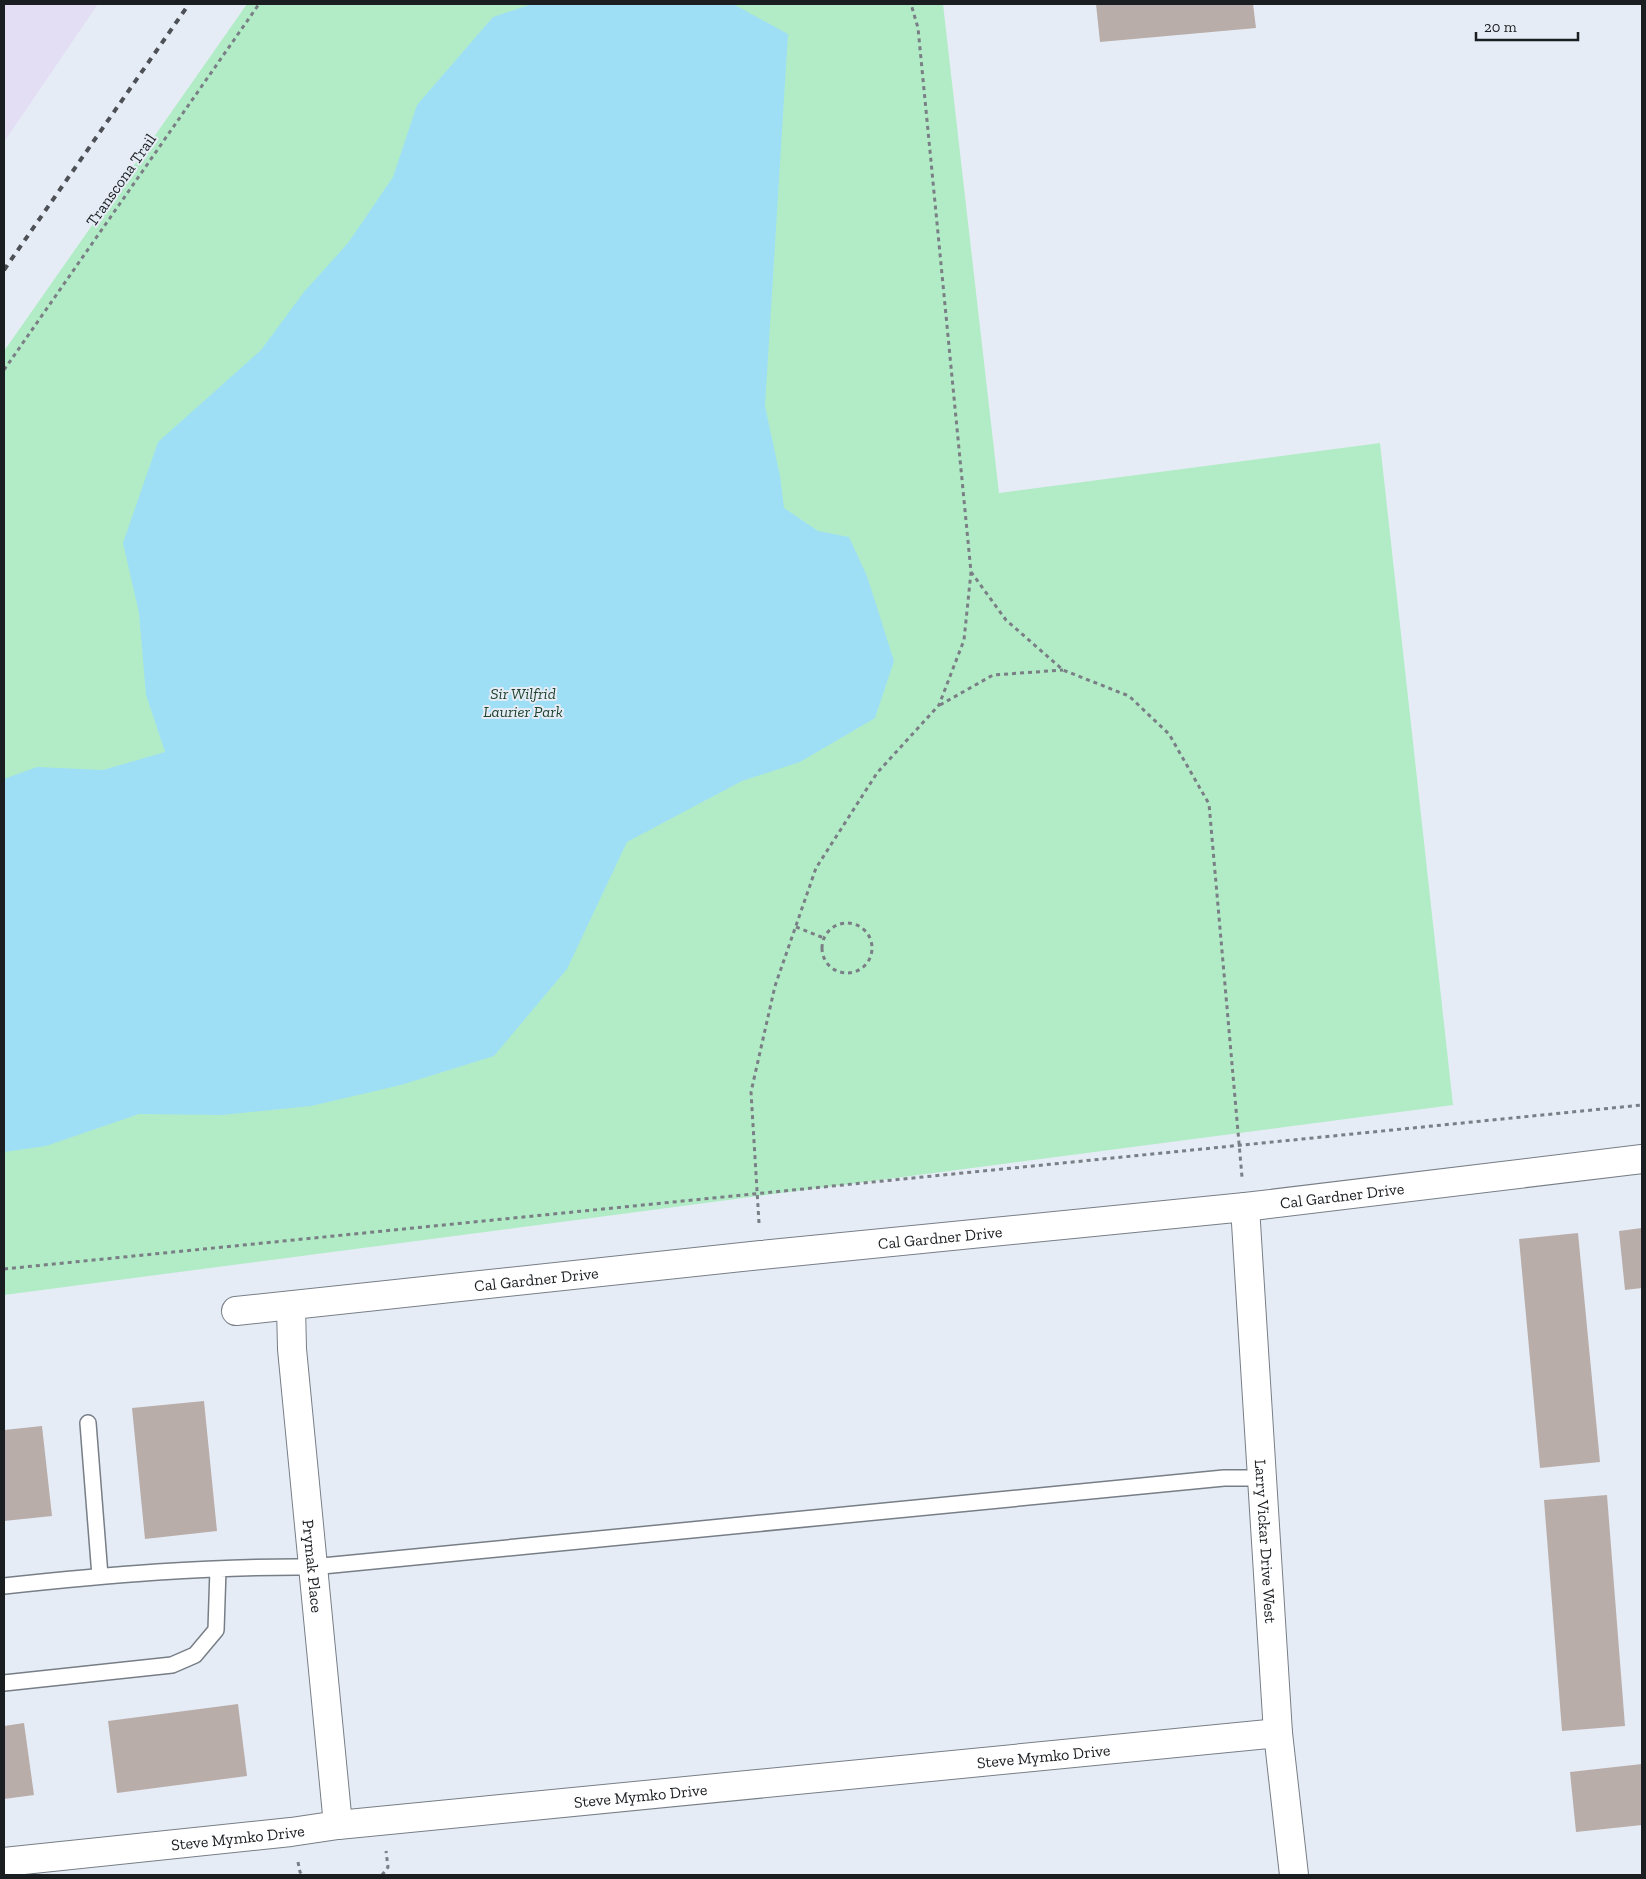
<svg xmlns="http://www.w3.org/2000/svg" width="1646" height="1879" font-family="'Zilla Slab',serif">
<rect width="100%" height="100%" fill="#e6ecf6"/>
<path fill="#e3def4" d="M4 4H98L4 142Z"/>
<path fill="#b2ecc6" d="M247 4H943L999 493 1380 443 1453 1105 4 1295V351Z"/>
<path fill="#9fdff6" d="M532 4H733L788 34 765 406 780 476 784 508 818 531 849 537 867 576 894 661 875 718 800 762 742 781 627 842 567 969 494 1056 401 1085 311 1106 222 1115 139 1114 46 1146 4 1152V779L37 767 103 770 165 752 146 695 139 613 123 543 158 442 261 350 304 292 348 243 393 177 417 105 493 17Z"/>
<path fill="#b9ada9" d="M1096 4H1253L1256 28 1100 42Z
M1642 1228V1288L1625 1290 1619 1231Z
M1578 1233 1600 1462 1540 1468 1519 1239Z
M204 1401 217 1531 145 1539 132 1408Z
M42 1426 52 1516 4 1521V1430Z
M1607 1495 1625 1726 1562 1731 1544 1500Z
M238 1704 247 1776 117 1793 108 1721Z
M24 1723 34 1795 4 1799V1726Z
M1642 1764V1825L1576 1832 1570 1772Z"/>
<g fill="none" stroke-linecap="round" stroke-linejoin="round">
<g stroke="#787e86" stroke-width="18">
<path id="lane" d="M88 1423 100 1576
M4 1586C106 1575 209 1566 312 1567L1224 1478H1262
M4 1683 172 1665 195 1655 216 1630 218 1569"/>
</g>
<g stroke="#787e86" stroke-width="30">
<g id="street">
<path id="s1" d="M1245 1207 1278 1733 1294 1875"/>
<path id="s2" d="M291 1306 292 1349 338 1825"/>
<path id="s3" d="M236 1311 761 1255 1245 1207 1642 1159"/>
<path id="s4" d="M4 1862 291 1832 338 1825 1278 1733"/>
</g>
</g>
<path stroke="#7a7e85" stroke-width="3" stroke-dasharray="4 4" stroke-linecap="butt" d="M4 370 259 4
M971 572 1006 620 1063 670 1129 696 1169 734 1209 804 1242 1177
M940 705 993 675 1063 670
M822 948a25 25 0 1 1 50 0a25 25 0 1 1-50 0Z
M796 927 824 938
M759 1223 751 1092 775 986 816 868 877 773 939 705 964 640 971 572 918 28 911 4
M4 1269 1642 1105
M298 1862 300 1872 303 1875
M382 1875 388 1867 386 1851"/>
<use href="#lane" stroke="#fff" stroke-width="15"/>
<use href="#street" stroke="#fff" stroke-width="28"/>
<path stroke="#4d5055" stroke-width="4" stroke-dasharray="6 6" stroke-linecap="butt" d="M4 270 189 4"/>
</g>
<g text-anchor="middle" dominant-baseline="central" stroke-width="4" stroke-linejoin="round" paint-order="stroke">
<g font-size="16" fill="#1b1e21" stroke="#e6ecf6">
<text transform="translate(121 180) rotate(-55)">Transcona Trail</text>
<text stroke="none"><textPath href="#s3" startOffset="1112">Cal Gardner Drive</textPath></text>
<text stroke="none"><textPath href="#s3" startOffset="708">Cal Gardner Drive</textPath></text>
<text stroke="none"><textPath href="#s3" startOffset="302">Cal Gardner Drive</textPath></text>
<text stroke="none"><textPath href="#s1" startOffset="335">Larry Vickar Drive West</textPath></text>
<text stroke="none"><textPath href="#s2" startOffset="261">Prymak Place</textPath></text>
<text stroke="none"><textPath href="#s4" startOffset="1045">Steve Mymko Drive</textPath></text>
<text stroke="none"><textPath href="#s4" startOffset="640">Steve Mymko Drive</textPath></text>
<text stroke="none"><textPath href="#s4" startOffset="235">Steve Mymko Drive</textPath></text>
</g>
<g font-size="16" font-style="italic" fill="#1f452e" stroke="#e6ecf6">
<text x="523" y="693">Sir Wilfrid<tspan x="523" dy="18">Laurier Park</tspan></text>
</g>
</g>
<rect width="1646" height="1879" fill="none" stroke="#1b1e21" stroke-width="10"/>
<path d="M1476 32v8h102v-8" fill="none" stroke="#1b1e21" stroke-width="2.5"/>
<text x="1484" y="32" font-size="15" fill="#1b1e21" stroke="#e6ecf6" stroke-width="4" paint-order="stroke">20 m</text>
</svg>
